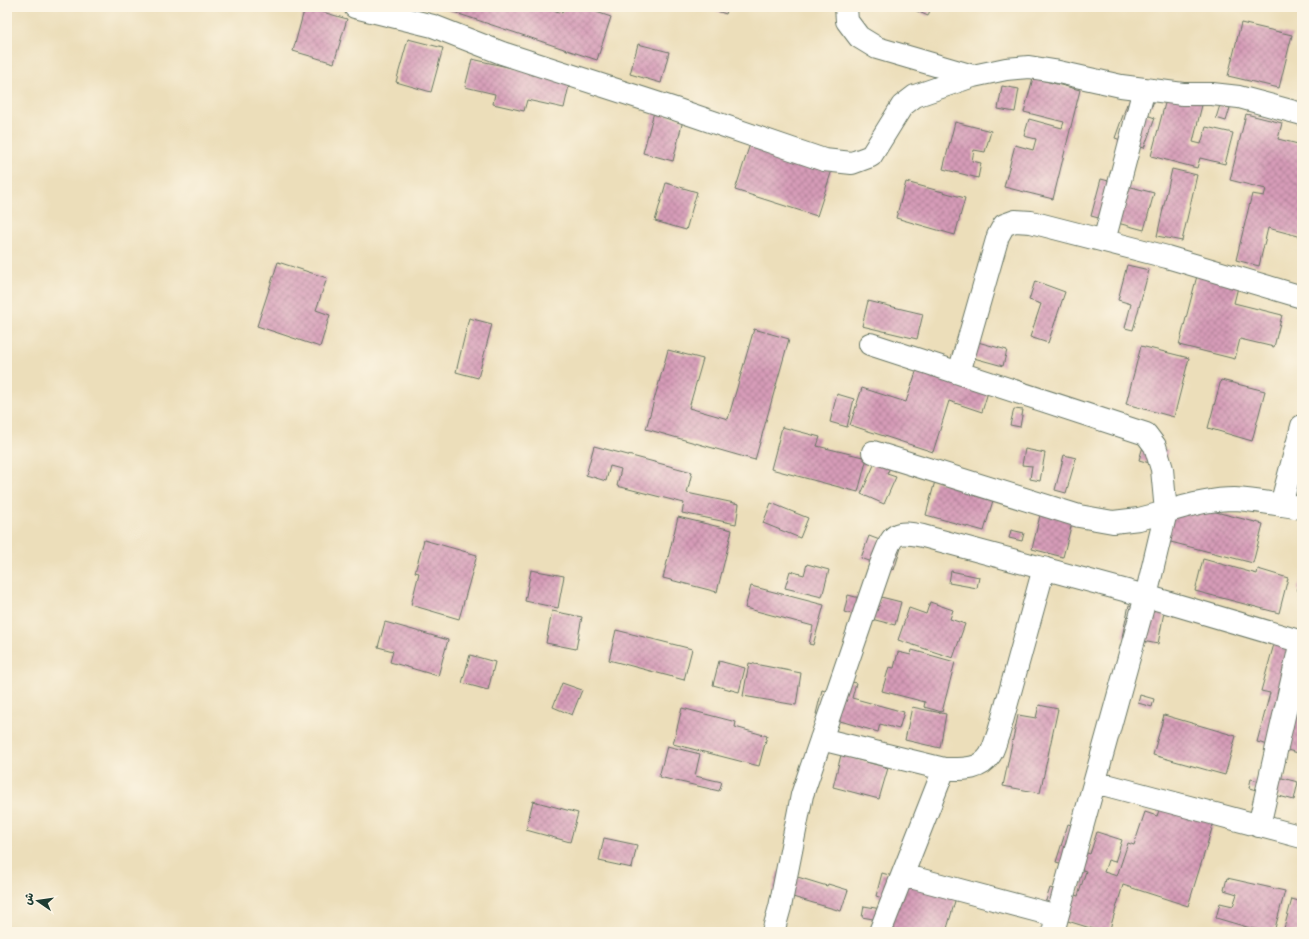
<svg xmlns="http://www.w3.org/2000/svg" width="1309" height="939" font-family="'Architects Daughter','Playpen Sans Arabic',sans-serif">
<defs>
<pattern id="building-cross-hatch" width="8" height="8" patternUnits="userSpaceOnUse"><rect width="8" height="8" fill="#d69bb8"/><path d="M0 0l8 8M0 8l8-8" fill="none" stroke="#ad8096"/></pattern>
</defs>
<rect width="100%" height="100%" fill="#fcf5e5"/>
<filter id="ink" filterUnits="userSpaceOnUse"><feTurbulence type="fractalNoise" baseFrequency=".025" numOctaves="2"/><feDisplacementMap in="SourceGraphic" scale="8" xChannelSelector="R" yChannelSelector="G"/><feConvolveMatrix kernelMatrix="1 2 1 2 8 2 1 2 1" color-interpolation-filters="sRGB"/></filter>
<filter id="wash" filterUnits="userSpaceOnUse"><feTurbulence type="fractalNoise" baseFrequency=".012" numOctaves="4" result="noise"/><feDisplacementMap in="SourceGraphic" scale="16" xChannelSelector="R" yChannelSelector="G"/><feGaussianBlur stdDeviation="0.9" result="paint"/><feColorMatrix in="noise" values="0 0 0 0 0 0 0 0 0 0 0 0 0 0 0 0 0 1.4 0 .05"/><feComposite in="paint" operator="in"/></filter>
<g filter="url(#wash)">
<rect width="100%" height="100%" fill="#ecdeba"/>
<g id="blocks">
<path fill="url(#building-cross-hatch)" d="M305 7 347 19 334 63 293 51Z
M438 7H545L562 13 564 7H582L611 17 597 60Z
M704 7H728L726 14Z
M908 7H931L928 16Z
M1241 23 1292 35 1279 88 1228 76Z
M408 39 443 48 431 92 396 82Z
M638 44 669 52 661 83 630 74Z
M472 59 570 81 564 108 527 100 524 111 493 104 495 94 465 87Z
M1033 78 1080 90 1053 199 1004 187 1015 145 1033 150 1036 139 1024 136 1029 119 1062 128 1064 122 1024 112Z
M1002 86 1019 89 1015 112 998 109Z
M1133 91 1155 98 1152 106 1141 102 1138 112 1155 118 1144 148 1115 138 1127 104 1129 105Z
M1168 92 1203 101 1193 142 1201 144 1206 127 1233 133 1225 164 1200 158 1197 168 1151 156Z
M1220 105 1230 108 1226 121 1216 118Z
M654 112 683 120 673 161 643 153Z
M1246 114 1282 123 1278 139 1302 145V237L1268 228 1259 266 1236 260 1252 194 1264 196 1266 189 1230 180Z
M955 122 991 131 985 152 974 150 972 161 981 163 978 178 943 169Z
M750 144 832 170 817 216 735 190Z
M1172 169 1197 175 1182 241 1157 236Z
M1101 179 1154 193 1144 230 1091 216Z
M906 182 965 198 955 235 896 218Z
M666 183 697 192 686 230 655 221Z
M278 262 327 278 316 310 330 315 320 347 257 326Z
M1127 265 1149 270 1133 330 1125 328 1131 304 1118 300Z
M1198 272 1239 283 1234 303 1282 315 1274 347 1240 339 1235 359 1179 345Z
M1035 281 1065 292 1048 343 1030 337 1041 304 1029 300Z
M868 301 923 314 917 339 862 326Z
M469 318 492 324 478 378 456 372Z
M754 329 789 339 755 460 646 429 668 350 703 359 689 408 728 419Z
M963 338 1007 350 1003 366 959 354Z
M1141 346 1189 358 1174 417 1126 404Z
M917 369 988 392 982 412 949 401 933 452 850 425 862 388 906 402Z
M1221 380 1265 391 1252 441 1208 428Z
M837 394 854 399 847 427 830 422Z
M1014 409 1023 410 1020 427 1010 425Z
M782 427 820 437 817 446 867 458 858 492 771 469Z
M1144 443 1168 450 1163 467 1139 460Z
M594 446 692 472 687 493 739 504 736 524 682 513 684 503 617 486 621 469 610 466 606 481 586 475Z
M1025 449 1045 453 1040 481 1030 479 1032 466 1022 465Z
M1064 455 1076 458 1066 493 1055 490Z
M878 456 892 463 887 474 896 477 884 504 861 494Z
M935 481 994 497 984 531 926 515Z
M1161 498 1263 524 1253 563 1151 537Z
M771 503 808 518 800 538 763 523Z
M1041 511 1073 519 1063 557 1032 549Z
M678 517 732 530 717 592 663 578Z
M1011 530 1024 533 1022 541 1009 538Z
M869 536 901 548 894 570 861 558Z
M424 540 477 555 459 619 411 605 419 573 415 572Z
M1203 559 1257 574 1258 569 1288 578 1279 613 1195 591Z
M807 564 829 570 822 597 785 588 790 571 804 575Z
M531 570 564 576 558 608 525 601Z
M951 571 979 577 977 588 949 583Z
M1302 578V593L1297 590Z
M751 586 824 605 813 645 809 644 813 626 745 608Z
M848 595 879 603 881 597 901 602 895 625 844 612Z
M930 602 953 610 950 619 965 624 953 658 898 640 909 608 926 614Z
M1129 605 1164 612 1158 644 1122 637Z
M552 611 582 617 576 649 546 643Z
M385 622 448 640 438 676 390 662 393 651 378 647Z
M616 630 692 649 684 680 609 660Z
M1274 644 1302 652V754L1257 742 1270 693 1261 691Z
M912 650 955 662 942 712 924 707 925 702 882 691 889 667 894 668 898 652 911 655Z
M470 655 495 662 488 690 462 683Z
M719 661 745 668 739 692 713 685Z
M749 663 801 673 796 705 743 696Z
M840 679 856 683 852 698 904 712 899 729 880 724 878 732 816 714 822 690 836 694Z
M562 683 582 690 572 715 553 707Z
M1140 695 1154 699 1152 707 1138 703Z
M1039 705 1058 709 1040 793 1003 786 1018 715 1036 718Z
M912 707 946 714 940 748 905 740Z
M682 708 736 722 735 727 767 736 759 766 673 744Z
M1164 715 1236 736 1225 775 1153 755Z
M667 746 700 754 695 776 722 782 719 791 659 777Z
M841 755 888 768 879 799 833 787Z
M1278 777 1298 782 1294 800 1249 788 1251 779 1276 785Z
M533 801 578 813 570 842 526 830Z
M1161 805 1214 822 1188 906 1123 885 1109 932H1103L1042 913 1050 888 1078 896 1086 871 1056 862 1068 824 1088 830 1081 851 1090 854 1097 832 1122 840 1115 862 1108 860 1104 872 1117 876 1128 843 1134 845 1145 812 1157 816Z
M604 838 637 845 632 868 599 861Z
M778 871 827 886 828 884 848 890 841 911 772 891Z
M882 873 957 894 946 932H905L881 925 888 900 876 896Z
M1227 878 1285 891 1274 932H1264L1216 918 1220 903 1233 906 1237 894 1224 890Z
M1292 899 1302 902V932H1283Z
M864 906 881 909 878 920 862 917Z"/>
</g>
</g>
<g filter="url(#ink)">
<use href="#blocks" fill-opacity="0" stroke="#677563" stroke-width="1"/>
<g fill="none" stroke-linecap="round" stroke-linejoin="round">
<g stroke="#677563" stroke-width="24">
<path id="street" d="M355 7 433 26 502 53 675 109 824 160 852 163 871 156 902 106 915 96 973 76 1006 69 1029 67 1054 71 1121 86 1183 94H1212L1239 97 1302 114
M846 7 847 21 859 37 877 48 973 76
M1104 241 1144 89
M870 344 1146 434 1155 446 1162 469 1166 512 1139 519 1113 522 1079 516 873 452
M959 373 998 236 1004 225 1015 221 1031 222 1167 257 1302 297
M1281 505 1302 426
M821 739 944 769
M1095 782 1302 837
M1259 826 1301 641
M903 875 1057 916
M773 932 780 907 802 795 881 564C893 536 890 529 923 536L1146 596 1302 642
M880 932 944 769C961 769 980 771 990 755 994 749 996 739 999 732L1044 568
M1053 932 1146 596 1166 512C1188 505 1211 499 1234 499 1256 500 1280 505 1302 508"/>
</g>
<use href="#street" stroke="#fff" stroke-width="22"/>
</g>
</g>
<rect width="1309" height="939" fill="none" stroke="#fcf5e5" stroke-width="24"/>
<g transform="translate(38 901) rotate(283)" stroke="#fcf5e5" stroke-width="3" paint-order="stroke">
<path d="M0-3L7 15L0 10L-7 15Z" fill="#1f3d34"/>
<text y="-6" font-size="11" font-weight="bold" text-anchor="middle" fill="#1f3d34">ش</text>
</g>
</svg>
